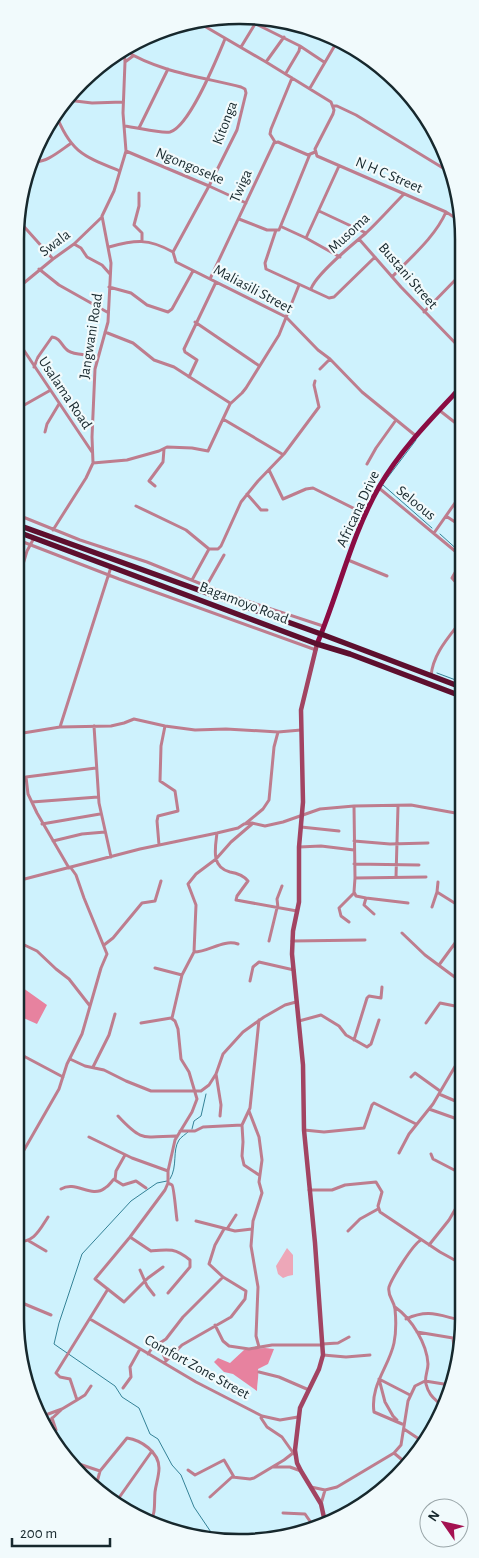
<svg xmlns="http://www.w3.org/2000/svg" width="479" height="1558" font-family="'Alegreya Sans',sans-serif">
<rect width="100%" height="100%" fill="#cef2fd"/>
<path fill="#eda7b8" d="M287 1248 293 1255V1275L288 1276 283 1278 278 1274 276 1266Z"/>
<path fill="#e7829f" d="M16 983 47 1005 37 1024 19 1016 16 1007Z
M265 1348 274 1349 268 1364 258 1369C259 1377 257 1383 257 1391L233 1374 224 1372 214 1362 218 1358 230 1363 244 1350Z"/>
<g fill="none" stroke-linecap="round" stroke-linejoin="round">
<path stroke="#348297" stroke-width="1" d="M456 395 462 391
M385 481 416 440
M383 485 432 528
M440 534 461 553
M437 673 461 682
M192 1129 194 1121 201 1116 206 1094
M170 1179C178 1166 172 1151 179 1140 181 1137 186 1134 188 1132
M167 1181 157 1183 131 1201 82 1254 59 1323 54 1344 115 1386 122 1397 139 1408 150 1434 158 1439 172 1465 181 1475 194 1507 217 1541"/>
<path stroke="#be7d8e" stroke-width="3" d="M194 20 266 62 331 102 334 110 333 114 315 149 317 156 446 212 462 222
M256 24 300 46 324 62
M241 47 258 19
M124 50C159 72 202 77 241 87L245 89 246 93 237 130 209 186 173 252
M125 62 133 56
M266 62 284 37
M286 73 299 51 300 46
M310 88 338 40
M67 100 92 103 123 102
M333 106H337L356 115 443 168H449
M55 112C70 152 83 156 120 171
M124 126C136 127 161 134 170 132 190 126 217 58 225 39
M139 128 168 69
M275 142 270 134 271 129 292 78
M126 151 209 186 246 203
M34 161C45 164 61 150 70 144
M139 193V206L134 225 142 233V240
M319 211 366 233
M239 219 267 230H279L310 154
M19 221 53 259
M282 227 306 238 340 257
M276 230 265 263 266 269 329 298 334 297 375 257
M306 238 339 166
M359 239 401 287 462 350
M74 244 81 248 87 257 102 265 110 274
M109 247C135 240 148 238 173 252L176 262 286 317 318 350 330 359 362 392 416 436
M39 269 59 285 107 312
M392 277C411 257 435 237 446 212
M210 279 274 143 278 142 308 155 315 152
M19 287 53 259 74 244 102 217
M109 287 131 293 147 305 168 312 172 309 193 271
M311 289C316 274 352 245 366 233 379 221 391 207 404 194
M424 312 462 273
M195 322 258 365
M105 332 133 343 154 360 174 367 230 403
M19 343 92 452
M457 346 462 342
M34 367 38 357 52 337C60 338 61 344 66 349 71 355 79 353 85 355 89 357 91 360 96 361
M320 369 330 359
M189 377 197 360 185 352 184 349 216 282
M19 408 49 391
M439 410 462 428
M223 419 282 454
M45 432 47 424 59 404
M93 463 127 460 159 451 167 447 192 448 208 451 230 404 242 393 246 388 279 335 299 285
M367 464 376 448 396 420
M269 470 283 499 306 489 313 488 365 514
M155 486 149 481 163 462 164 449
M379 488 461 556
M247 494 261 510H267
M136 506 186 530 209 549
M18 515 80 540 147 562 226 594 323 626
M446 516 461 526
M53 530 86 478 93 463 92 437 95 369 108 322 111 263 102 216 114 191 126 151 123 113 125 62 124 49
M434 533 462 493
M18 540 119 579 316 650
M348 560 387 576
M192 580 209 549H218L221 546 241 502 258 481 284 454 319 407 314 385 315 381
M18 581 27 551 34 538
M207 585 224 555
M461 588 452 578 461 562
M431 676C433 654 448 638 461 621
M94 726 99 803 111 857
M60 727 111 567
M17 734 60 727 111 726 124 723 134 719 165 726 195 730 226 729 278 732 301 730
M32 802 98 797
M354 806 355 878 354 892 356 896 366 898
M42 824 100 814
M245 824 263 809 269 800 274 747 278 732
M301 827 339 831
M217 833C215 849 211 867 230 872 237 873 243 875 248 881L237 896 236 900 297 911
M53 841 82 834 105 832
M354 841 390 844 428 843
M159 845 157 821 158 816 178 811 175 791 160 781 161 746 165 726
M299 847 321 846 354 850
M354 864 419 865
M69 868 37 813 28 794 26 777 96 768
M396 877 398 806
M355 878 426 877
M17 881 140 849 217 833 238 828 244 824 252 823 265 826 283 822 320 809 354 806 411 805 461 814
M437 892 461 907
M432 907 437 892 438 882
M278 908 277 899 282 886
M374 914 364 905 366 898 408 903
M349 922 341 916 339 908 354 893
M402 933 425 955 460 981
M16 941 37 951 56 969 69 979 90 1006
M269 941 277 908
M292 941 365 940
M104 945 113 938 142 903 155 901 161 881
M194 952C209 952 223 939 238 944
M439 965 461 935
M155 968 182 975
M250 981 253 967 259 962 294 970
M172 1018 182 975 194 952 196 905 188 884 196 874 216 859 231 842 252 824
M259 1020 250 1108 242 1125 243 1142 242 1156 244 1165 259 1175
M299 1021 321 1015 339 1026 346 1035 367 1047 371 1044 379 1020
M141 1023 171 1018 175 1021 178 1029 181 1059 189 1072 197 1099 192 1112 175 1140 168 1171V1183L165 1190 130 1237 95 1279 124 1302 148 1278 163 1267
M426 1023 440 1003 455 1006 460 1002
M354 1040 367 998 369 996 381 998 382 987
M16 1052 63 1077
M70 1059 85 1066 104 1070 126 1081 151 1091H201L209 1085 216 1074 223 1054 243 1032 264 1017 285 1005 296 1002
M93 1067 109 1035 115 1014
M216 1074 221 1105 220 1116
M411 1077 415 1073 440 1091
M439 1094 460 1103
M429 1109 460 1120
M249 1111 259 1137 262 1160 259 1182 262 1193 253 1221 251 1246 258 1287 256 1336 259 1347
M118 1116C142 1142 143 1137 176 1136
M304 1130 324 1132 364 1128 372 1105 374 1103 416 1124
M180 1131H195L203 1127 242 1125
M89 1137 132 1158 168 1171
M399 1153 409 1134 433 1104 460 1058
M431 1154 433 1159 460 1173
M125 1155 116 1171 115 1180 123 1185 136 1181 146 1188
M16 1164 59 1089 67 1064 82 1034 101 968 107 954 84 898 76 875 71 868
M168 1183C169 1184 171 1184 172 1185 174 1187 176 1214 177 1220
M61 1189C76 1180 91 1199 105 1188 109 1186 111 1182 114 1179
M309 1190H332L345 1185 376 1182 382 1192 378 1206 380 1212 440 1252 460 1263
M196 1221 235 1231 252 1229
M227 1229 236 1215
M348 1231 360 1219 378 1209
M130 1237 151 1251C169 1249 175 1248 190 1260V1267L168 1293
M29 1241 46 1251
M15 1242C34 1243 39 1231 48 1217
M429 1245 449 1220 460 1201
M15 1260 20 1267
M140 1270 147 1286 154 1295
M15 1300 51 1315
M395 1307C412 1319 427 1344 428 1364 428 1371 424 1378 426 1384 429 1396 434 1398 442 1406
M90 1319 196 1382 262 1416 280 1420 298 1417
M406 1319C428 1309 438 1315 460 1320
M215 1325 223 1341 229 1346 249 1349 272 1345H323
M417 1332 453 1338 454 1347 460 1351
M158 1344 166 1360
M322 1344 338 1343 349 1337
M148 1354 152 1348 166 1339 183 1317 223 1277
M323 1355 346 1357 370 1355
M164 1363 182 1345 231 1317 245 1299 246 1291 223 1277 209 1264 215 1245 224 1229
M259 1372 279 1377 309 1390
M379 1379 385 1402 393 1416 397 1420
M379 1379 410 1395
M123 1388 131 1377 130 1367 140 1349
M77 1400 85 1395 91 1386
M262 1416 261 1418 267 1427 282 1437 294 1454
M40 1417 62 1409 77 1400 70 1379 60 1377 56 1373 108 1289
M52 1418 56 1430 53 1437
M402 1424 374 1412C370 1385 389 1367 394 1343 396 1333 396 1319 395 1309 394 1300 387 1296 389 1287 392 1278 413 1244 421 1240
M45 1425 61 1410
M404 1429 425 1443
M394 1453 407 1464
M67 1460 100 1471 127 1438C141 1440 159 1452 159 1468 159 1476 156 1484 155 1492 154 1503 156 1513 150 1523
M274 1467H290L301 1471
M188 1470 195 1475 224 1460 234 1477
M96 1486 100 1471
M311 1487 325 1490 337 1487 394 1453 401 1445 408 1401 415 1386 425 1381 450 1385
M210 1497 232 1477 250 1479 254 1478 284 1460 293 1453
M116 1502 152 1451
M321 1504 325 1490
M283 1513 305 1514 314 1527
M290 1536 295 1535"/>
<path stroke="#a24462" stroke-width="4.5" d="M317 644 301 710 303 802 299 847V902L293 931 292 954 303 1065 304 1130 315 1243 323 1355 319 1369 300 1408 295 1450 297 1463 301 1471 321 1504 325 1522"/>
<path stroke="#8a0c43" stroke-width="5" d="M317 644C339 592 351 536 379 487 401 449 432 418 462 386"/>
<path stroke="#5d0f2e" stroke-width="5.5" d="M18 525 321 634 461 687
M18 532 317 644 350 654 461 696"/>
</g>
<g text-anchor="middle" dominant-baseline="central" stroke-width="4.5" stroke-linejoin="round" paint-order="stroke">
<g font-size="15" fill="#17282d" stroke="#f1fafc">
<text transform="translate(225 123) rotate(-69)">Kitonga</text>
<text transform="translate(190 166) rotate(23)">Ngongoseke</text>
<text transform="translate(389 175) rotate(23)">N H C Street</text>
<text transform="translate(241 186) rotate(-66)">Twiga</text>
<text transform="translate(349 233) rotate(-43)">Musoma</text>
<text transform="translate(55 243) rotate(-37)">Swala</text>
<text transform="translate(408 276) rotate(49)">Bustani Street</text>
<text transform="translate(253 289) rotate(28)">Maliasili Street</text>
<text transform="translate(91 336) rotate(-81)">Jangwani Road</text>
<text transform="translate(65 393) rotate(56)">Usalama Road</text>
<text transform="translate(416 503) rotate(39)">Seloous</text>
<text transform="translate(358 509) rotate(-65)">Africana Drive</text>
<text transform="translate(244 603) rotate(21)">Bagamoyo Road</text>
<text transform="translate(197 1367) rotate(29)">Comfort Zone Street</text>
</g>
</g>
<path d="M0 0H479V1558H0ZM239 24H240A215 215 0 0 1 455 239V1319A215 215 0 0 1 240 1534H239A215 215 0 0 1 24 1319V239A215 215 0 0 1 239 24Z" fill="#f1fafc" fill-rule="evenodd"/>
<path fill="none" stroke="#17282d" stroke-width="2.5" d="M239 24H240A215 215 0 0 1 455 239V1319A215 215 0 0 1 240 1534H239A215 215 0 0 1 24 1319V239A215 215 0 0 1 239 24Z"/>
<g transform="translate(444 1523) rotate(304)"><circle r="24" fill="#f1fafc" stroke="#9aa6a9"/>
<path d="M0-4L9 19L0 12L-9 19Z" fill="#a41151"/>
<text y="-8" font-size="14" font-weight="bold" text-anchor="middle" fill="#17282d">N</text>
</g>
<path d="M12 1538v8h98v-8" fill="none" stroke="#17282d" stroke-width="2.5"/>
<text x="20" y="1538" font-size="15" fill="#17282d" stroke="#f1fafc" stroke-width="4" paint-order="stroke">200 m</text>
</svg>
